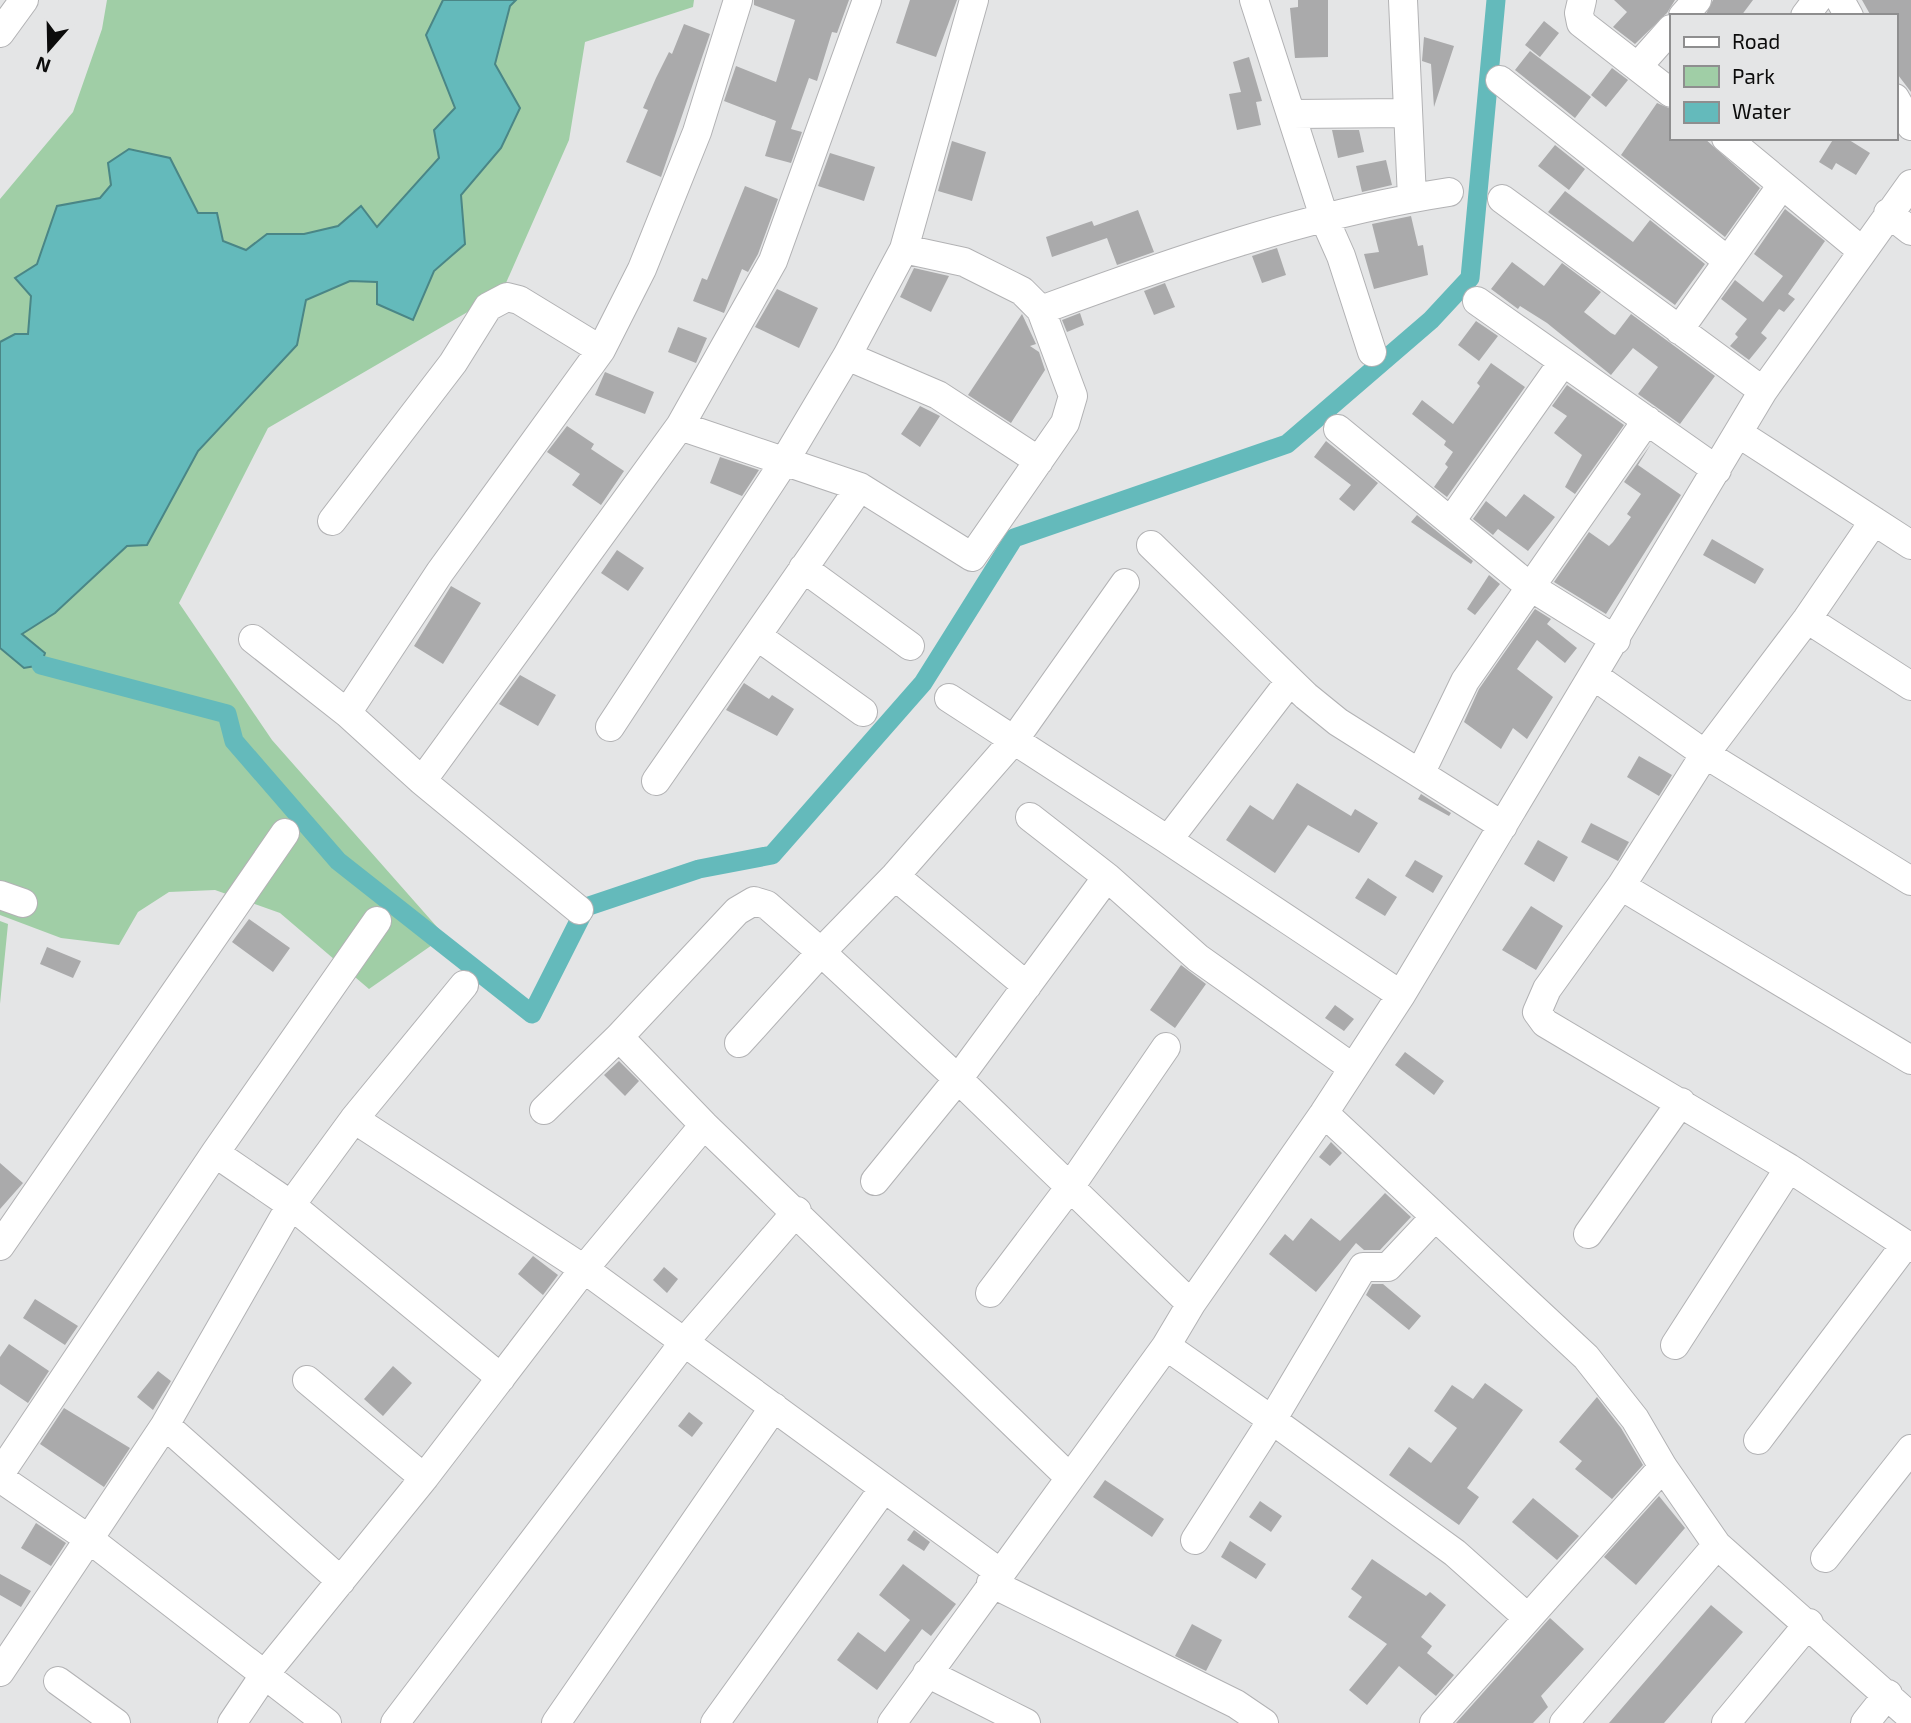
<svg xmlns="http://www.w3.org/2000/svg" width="1911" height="1723" font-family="'Exo 2',sans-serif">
<rect width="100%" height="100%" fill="#e4e5e6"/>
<path fill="#a0cea6" d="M107 0H694L693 7 585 42 569 140 502 292 268 428 179 603 272 740 445 936 369 989 280 913 215 890 169 892 138 912 119 945 61 938 0 915V199L73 112 102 29Z
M0 921 8 924 0 1004Z"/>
<path fill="#64babb" stroke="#4a8686" stroke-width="2" d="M443 0H516L510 6 495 64 520 108 501 148 461 195 465 244 434 271 413 320 377 304V282L350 281 306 300 297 345 198 451 147 545 127 546 55 613 22 634 45 653 41 665 24 668 0 648V342L15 334H28L31 296 15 278 37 264 57 206 100 198 111 185 108 163 129 149 170 158 198 213H217L223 241 246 250 267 234H304L338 226 361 206 377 227 439 158 434 130 455 108 426 35Z"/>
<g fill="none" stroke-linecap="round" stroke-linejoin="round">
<path stroke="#64babb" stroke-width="19" d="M41 665 227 714 234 741 338 861 532 1014 586 907 699 869 772 855 923 683 1014 538 1287 444 1431 320 1470 278 1496 0"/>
</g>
<path fill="#aaaaab" d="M754 0H849L837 33 832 32 817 81 809 78 791 129 802 132 791 163 765 156 776 121 724 101 736 66 776 82 795 20 754 5Z
M910 0H957L936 57 896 43Z
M1298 0H1328V57L1295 58 1290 8 1298 7Z
M1614 0H1675L1667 13 1635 44 1613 27 1627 12Z
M1713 0H1753L1741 16H1705Z
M1862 0H1911V92L1895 71V16H1871Z
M1544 21 1559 33 1540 57 1525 45Z
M684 24 710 34 661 177 626 162 648 110 643 108 656 78 669 52 672 54Z
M1424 37 1454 46 1434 107 1431 64 1422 61Z
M1530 51 1591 97 1575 118 1515 70Z
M1249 57 1262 101 1256 102 1261 125 1237 130 1229 94 1241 92 1233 62Z
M1612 68 1628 80 1606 107 1591 95Z
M1657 103 1671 109V138H1704L1760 188 1725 237 1621 155Z
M1332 130H1359L1364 152 1338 158Z
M1834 138H1846L1870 153 1856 175 1836 163 1832 170 1819 162Z
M952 141 986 152 972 201 938 191Z
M1555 145 1585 169 1569 190 1538 166Z
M830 153 875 167 864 201 818 186Z
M1386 160 1392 185 1362 192 1356 166Z
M745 186 778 199 758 254 748 272 742 269 724 313 693 301 702 278 707 280Z
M1565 191 1633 242 1650 220 1705 264 1675 305 1548 212Z
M1785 209 1825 241 1788 294 1795 299 1784 312 1779 309 1761 333 1767 338 1749 360 1730 346 1738 337 1735 334 1747 319 1721 299 1735 280 1763 302 1783 276 1754 254Z
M1138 210 1154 252 1117 265 1107 238 1052 257 1046 237 1092 221 1094 226Z
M1411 216 1418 246 1423 245 1428 275 1374 289 1364 254 1379 252 1372 224Z
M1277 248 1286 275 1262 283 1252 256Z
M1512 262 1544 286 1562 263 1601 292 1584 312 1611 333 1615 335 1631 314 1715 376 1680 424 1638 394 1658 367 1633 348 1611 375 1547 323 1520 306 1518 309 1491 289Z
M914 268 949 276 931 312 900 297Z
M1165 283 1175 307 1154 315 1144 291Z
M777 289 818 308 799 348 755 327Z
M1080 313 1084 325 1067 332 1062 320Z
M1022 314 1036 344 1030 346 1039 352 1045 370 1011 423 968 395Z
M1476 321 1498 336 1479 361 1458 345Z
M678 327 707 338 696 363 668 352Z
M1491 363 1525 387 1447 497 1434 487 1448 467 1445 464 1453 452 1444 445 1446 441 1412 414 1422 400 1453 424 1480 386 1477 383Z
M605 372 654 392 645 414 595 395Z
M1567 385 1624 425 1575 494 1565 487 1582 455 1554 433 1567 416 1552 406Z
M920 406 940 416 920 447 901 434Z
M567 426 594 444 591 449 624 471 601 505 572 485 580 474 547 452Z
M1326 441 1378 483 1354 511 1339 499 1351 485 1314 457Z
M1651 444 1638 465 1681 495 1606 614 1554 582 1589 532 1609 546 1613 542 1631 517 1627 514 1641 494 1624 482Z
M720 457 759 470 742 496 710 483Z
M1524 494 1555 517 1528 551 1498 529 1493 535 1473 519 1486 501 1506 517Z
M1417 515 1473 561 1471 564 1411 522Z
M1712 539 1764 569 1755 584 1703 555Z
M617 550 644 568 628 591 601 573Z
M1489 575 1500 584 1475 615 1467 609Z
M451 586 481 603 443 664 414 646Z
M1535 609 1551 619 1547 624 1577 648 1565 663 1537 640 1517 669 1553 697 1527 739 1513 728 1501 749 1464 722 1479 689Z
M520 675 556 695 538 726 499 704Z
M744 683 769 699 772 695 794 709 777 736 726 710Z
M1639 756 1672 775 1659 796 1627 777Z
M1297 783 1351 816 1355 809 1378 823 1359 853 1308 825 1275 873 1226 840 1250 805 1273 820Z
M1421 794 1451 813 1449 816 1418 799Z
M1591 823 1629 842 1618 861 1581 842Z
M1538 840 1568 857 1554 882 1524 864Z
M1415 860 1443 876 1433 893 1405 876Z
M1368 878 1397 897 1385 916 1355 898Z
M1531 906 1563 926 1536 970 1502 950Z
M249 919 290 948 273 972 232 942Z
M47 947 81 961 73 978 40 964Z
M1181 965 1206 984 1175 1028 1150 1010Z
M1335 1005 1354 1019 1344 1031 1325 1018Z
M1405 1052 1444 1081 1434 1095 1395 1065Z
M619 1061 639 1081 625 1096 604 1075Z
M1331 1142 1342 1153 1330 1166 1319 1157Z
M0 1163 23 1183 0 1209Z
M1385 1193 1411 1217 1380 1250H1364L1356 1243 1316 1292 1269 1254 1285 1234 1293 1241 1311 1218 1340 1241Z
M533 1256 558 1275 543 1295 518 1274Z
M664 1267 678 1279 667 1293 653 1280Z
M1372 1284H1383L1421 1316 1409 1330 1366 1295Z
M35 1299 78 1326 65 1345 23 1318Z
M9 1344 49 1371 28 1403 0 1384V1357Z
M393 1366 412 1383 383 1416 364 1399Z
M158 1371 171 1381 153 1410 137 1397Z
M1485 1383 1523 1410 1467 1488 1479 1497 1459 1525 1389 1475 1409 1447 1431 1463 1457 1428 1434 1411 1452 1385 1473 1399Z
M1597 1397 1621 1428 1643 1465 1612 1499 1575 1469 1582 1461 1559 1442Z
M64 1408 130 1448 104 1487 40 1444Z
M689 1412 703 1423 692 1437 678 1426Z
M1105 1480 1164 1519 1152 1537 1093 1497Z
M1659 1496 1685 1528 1636 1585 1604 1557Z
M1533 1498 1579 1536 1557 1560 1512 1522Z
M1260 1501 1282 1516 1271 1532 1249 1517Z
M36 1523 66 1543 51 1566 21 1548Z
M914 1530 930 1542 924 1551 907 1540Z
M1230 1541 1266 1564 1256 1579 1221 1557Z
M1372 1559 1426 1596 1430 1592 1446 1605 1421 1637 1432 1646 1427 1653 1454 1675 1436 1696 1399 1666 1367 1705 1349 1690 1387 1644 1348 1617 1362 1597 1351 1589Z
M903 1564 956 1604 931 1636 922 1629 877 1690 837 1660 858 1632 885 1652 910 1620 879 1595Z
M0 1574 31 1591 21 1607 0 1595Z
M1711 1605 1743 1632 1664 1723H1609Z
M1550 1618 1584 1649 1541 1696 1548 1707 1533 1723H1456Z
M1192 1624 1222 1640 1206 1671 1175 1656Z"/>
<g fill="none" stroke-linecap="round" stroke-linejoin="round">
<g stroke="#b2b2b4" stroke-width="30">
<path id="minor" d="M1254 0 1325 220 1341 256 1372 352
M1403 0 1412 198
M1582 0 1579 13 1581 23 1671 93
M1840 0 1849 16
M1683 16 1697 0
M1805 16 1817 0
M0 33 24 0
M1639 65 1671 29
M1500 80 1728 261
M1895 98 1911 126
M1292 114 1408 113
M1726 138 1861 250
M1502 199 1763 391
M1888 213 1911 231
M1477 301 1717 470
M1041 310C1171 262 1312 213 1449 192
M1679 330 1782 185
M847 356 938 395 1039 461
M1338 429 1529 586 1616 640
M1738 433 1911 545
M860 487 972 557 1065 423 1073 396 1041 310 1022 291 964 262 904 249
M332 521 453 363 488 307 507 297 519 300 601 350
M1451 521 1563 362
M1874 521 1807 619 1705 754 1621 886 1547 989 1537 1012 1545 1023 1789 1168 1911 1248
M1151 545 1306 696 1338 722 1503 826
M803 568 910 646
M1125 583 1014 740 895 876 821 952 958 1079 1191 1304
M1807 619 1911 686
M757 636 863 712
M253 639 347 713 440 572 601 350 642 269 697 132 738 0
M1594 676 1705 754 1911 881
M1290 681 1168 840 1401 995
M949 698 1168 840
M347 713 422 781
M610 727 784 462 847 356 904 249 974 0
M1421 772 1465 681 1647 420
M656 781 860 487 680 426
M1030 817 1107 877 1198 958 1353 1068
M895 876 1027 986
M1621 886 1911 1060
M0 895 23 903
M579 910 422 781 680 426 773 261 867 0
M619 1037 737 911 754 901 767 905 821 952 739 1043
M544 1110 619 1037 704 1125 1070 1478
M1324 1113 1586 1357 1635 1419 1663 1467 1717 1545 1911 1717
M354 1119 584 1269 999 1572
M215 1153 377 921
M875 1181 958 1079 1107 877
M1435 1217 1388 1267H1363L1272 1420 1455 1553 1528 1618
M1588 1234 1681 1102
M0 1246 285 833
M990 1293 1070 1187 1166 1047
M1675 1345 1789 1168
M1166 1346 1272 1420 1195 1540
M307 1380 424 1478
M165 1425 291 1205 501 1378
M1758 1440 1906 1244
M0 1474 215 1153 291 1205 354 1119 464 985
M0 1478 89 1539 327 1723
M1825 1558 1911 1449
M991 1583 1236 1704 1264 1723
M0 1672 165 1425 341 1581
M927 1673 1026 1723
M58 1681 116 1723
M232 1723 265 1674 424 1478 584 1269 704 1125
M395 1723 685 1341 797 1211
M556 1723 774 1407
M715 1723 884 1488
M892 1723 1166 1346 1191 1304 1324 1113 1401 995 1763 391 1911 184
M1434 1723 1663 1467
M1564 1723 1717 1545
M1726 1723 1809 1623
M1865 1723 1888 1694"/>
</g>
<use href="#minor" stroke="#fff" stroke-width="28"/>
</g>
<rect x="1670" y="14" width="228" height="126" fill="#e4e5e6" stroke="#8e8e8f" stroke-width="2"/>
<rect x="1684" y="37" width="35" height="10" fill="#ffffff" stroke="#8e8e8f" stroke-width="2"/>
<text x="1732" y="49" font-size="21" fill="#0c0c0c">Road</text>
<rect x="1684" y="66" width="35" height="21" fill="#a0cea6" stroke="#8e8e8f" stroke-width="2"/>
<text x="1732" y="84" font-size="21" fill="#0c0c0c">Park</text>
<rect x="1684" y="102" width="35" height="21" fill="#64babb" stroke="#8e8e8f" stroke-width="2"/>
<text x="1732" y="119" font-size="21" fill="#0c0c0c">Water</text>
<g transform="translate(49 49) rotate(200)" stroke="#e4e5e6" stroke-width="5" paint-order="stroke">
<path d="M0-5L12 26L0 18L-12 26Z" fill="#0c0c0c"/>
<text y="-10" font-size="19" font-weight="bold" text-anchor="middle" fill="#0c0c0c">N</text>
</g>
</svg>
